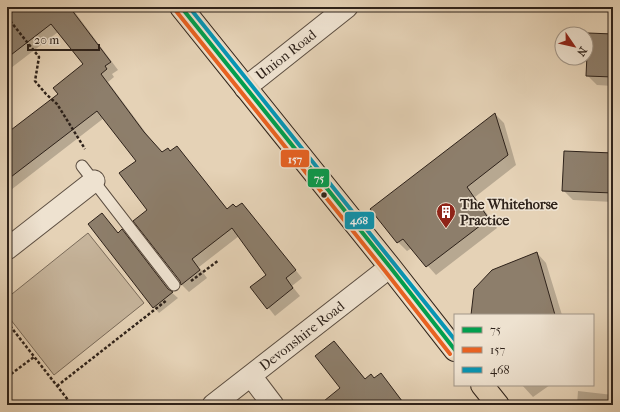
<svg xmlns="http://www.w3.org/2000/svg" width="620" height="412" font-family="'IM FELL French Canon',serif">
<rect width="100%" height="100%" fill="#e5d2b6"/>
<filter id="stains"><feTurbulence type="fractalNoise" baseFrequency=".005" numOctaves="4"/><feColorMatrix values="0 0 0 0 .2 0 0 0 0 .09 0 0 0 0 .02 0 0 0 .5 -.17"/></filter>
<radialGradient id="worn" r=".72"><stop offset=".6" stop-color="#630" stop-opacity="0"/><stop offset="1" stop-color="#630" stop-opacity=".3"/></radialGradient>
<path fill="#c6b49b" stroke="#7a6b5a" d="M88 233 144 303 54 375 7 315V298Z"/>
<path fill="#0003" d="M20 7H71L118 70 112 74 114 77 108 82 152 141 162 153 170 152 177 147 184 155 228 210 236 208 242 204 249 212 302 278 292 286 300 296 275 316 252 287 268 275 239 236 199 267 207 278 189 292 182 285 148 210 137 161 104 118 7 193V134L59 94 84 65 58 32 7 71V17Z
M613 35V86L597 85 587 75Z
M495 114 504 123 516 165 475 197 497 228 436 275 412 248 407 251 398 242Z
M613 154V202L573 200 563 190Z
M102 214 118 233 122 231 128 236 170 291 178 298 159 313 154 307Z
M537 253 546 263 562 315H473Z
M334 342 366 380 375 379 381 375 388 383 406 405H327L341 389Z
M522 385H550L533 397Z
M578 391 613 395V405H577Z"/>
<path fill="#8d7e6b" stroke="#2e221a" d="M19 7H73L71 9 111 62 105 66 107 69 101 74 144 132 162 152 168 148 170 151 177 146 227 209 233 204 236 207 242 203 296 270 286 278 293 288 267 309 250 287 266 275 232 228 192 259 200 270 181 285 180 281 133 221 147 210 119 173 136 161 97 111 7 180V133L58 94 53 88 83 64 51 24 7 58V16Z
M588 33 613 34V77L586 76Z
M495 113 508 155 467 187 489 219 426 267 403 239 397 243 370 209Z
M564 151 613 153V193L562 191Z
M102 213 118 233 122 229 168 289 173 292 153 308 88 224Z
M537 252 555 315H471L474 289 492 270Z
M334 341 365 379 371 374 374 378 381 373 405 405H319L340 388 315 356Z"/>
<g fill="none" stroke-linecap="round" stroke-linejoin="round">
<g stroke="#5c4e41" stroke-width="13">
<path id="lane" d="M82 166 174 285"/>
</g>
<g stroke="#5c4e41" stroke-width="23">
<path id="street" d="M245 88 347 7
M7 249 94 181
M251 376 273 405
M213 405 390 267"/>
</g>
<g stroke="#2e221a" stroke-width="24">
<path id="primary" d="M181 7 390 267 455 350
M482 385 498 405"/>
</g>
<path stroke="#2e221a" stroke-width="2.5" stroke-dasharray="3 2" stroke-linecap="butt" d="M7 17 39 57 35 81 46 94 57 104 85 149
M191 281 219 260
M7 322 72 405
M7 377 34 357
M57 386 167 300"/>
<use href="#lane" stroke="#eee2d0" stroke-width="11"/>
<use href="#street" stroke="#eee2d0" stroke-width="21"/>
<use href="#primary" stroke="#e5d2b6" stroke-width="22"/>
<g stroke="#eee2d0" stroke-width="7">
<path id="bus-1" d="M181 7 390 267 455 350"/>
</g>
<g stroke="#eee2d0" stroke-width="7">
<path id="bus-2" d="M176 11 385 271 450 354"/>
</g>
<g stroke="#eee2d0" stroke-width="7">
<path id="bus-3" d="M189 7 455 340"/>
</g>
<use href="#bus-1" stroke="#029f4e" stroke-width="4"/>
<use href="#bus-2" stroke="#e86222" stroke-width="4"/>
<use href="#bus-3" stroke="#0795b3" stroke-width="4"/>
</g>
<defs>
<g id="building-pin" transform="scale(1)"><path d="M0 17L-7.5 6A9.5 9.5 0 1 1 7.5 6Z" fill="#8f2418" stroke="#eee2d0"/><path d="M-4-6H4V6H1V3H-1V6H-4ZM-2.5-4.3h1.7v1.8h-1.7ZM.8-4.3h1.7v1.8H.8ZM-2.5-1h1.7V.8h-1.7ZM.8-1h1.7V.8H.8Z" fill="#fff"/></g>
</defs>
<g fill-rule="evenodd">
<use href="#building-pin" x="446" y="212"/>
</g>
<circle fill="#2e221a" stroke="#eee2d0" stroke-width="1.5" cx="324" cy="195" r="3.5"/>
<g text-anchor="middle" dominant-baseline="central" stroke-width="3.5" stroke-linejoin="round" paint-order="stroke">
<g font-size="14" fill="#2e221a" stroke="#eee2d0">
<text transform="translate(286 55) rotate(-38)">Union Road</text>
<text transform="translate(302 336) rotate(-38)">Devonshire Road</text>
</g>
<g font-size="14" font-weight="bold" fill="#2e221a" stroke="#eee2d0" text-anchor="start">
<text x="460" y="204">The Whitehorse<tspan x="460" dy="16">Practice</tspan></text>
</g>
</g>
<g stroke="#eee2d0" stroke-width="1.5">
<rect x="280" y="149" width="30" height="19" rx="4" fill="#e86222"/>
<rect x="307" y="168" width="23" height="20" rx="4" fill="#029f4e"/>
<rect x="344" y="211" width="31" height="19" rx="4" fill="#0795b3"/>
</g>
<g font-size="11" text-anchor="middle" font-weight="bold" fill="#fff">
<text x="295" y="163">157</text>
<text x="319" y="182">75</text>
<text x="359" y="224">468</text>
</g>
<rect width="620" height="412" fill="none" stroke="#e5d2b6" stroke-width="24"/>
<rect x="8" y="8" width="604" height="396" fill="none" stroke="#2e221a" stroke-width="2"/>
<rect x="12" y="12" width="596" height="388" fill="none" stroke="#2e221a"/>
<rect x="454" y="314" width="140" height="72" fill="#eee2d0" stroke="#a19587"/>
<rect x="462" y="327" width="20" height="6" fill="#029f4e" stroke="#a19587"/>
<text x="490" y="334" font-size="12" fill="#2e221a">75</text>
<rect x="462" y="347" width="20" height="6" fill="#e86222" stroke="#a19587"/>
<text x="490" y="354" font-size="12" fill="#2e221a">157</text>
<rect x="462" y="367" width="20" height="6" fill="#0795b3" stroke="#a19587"/>
<text x="490" y="374" font-size="12" fill="#2e221a">468</text>
<g transform="translate(574 46) rotate(124)"><circle r="19" fill="#eee2d0" stroke="#a19587"/>
<path d="M0-3L7 15L0 10L-7 15Z" fill="#8f2418"/>
<text y="-6" font-size="11" font-weight="bold" text-anchor="middle" fill="#2e221a">N</text>
</g>
<path d="M28 44v6h71v-6" fill="none" stroke="#2e221a" stroke-width="2"/>
<text x="34" y="44" font-size="12" fill="#2e221a" stroke="#eee2d0" stroke-width="3" paint-order="stroke">20 m</text>
<rect width="100%" height="100%" filter="url(#stains)"/>
<rect width="100%" height="100%" fill="url(#worn)"/>
</svg>
